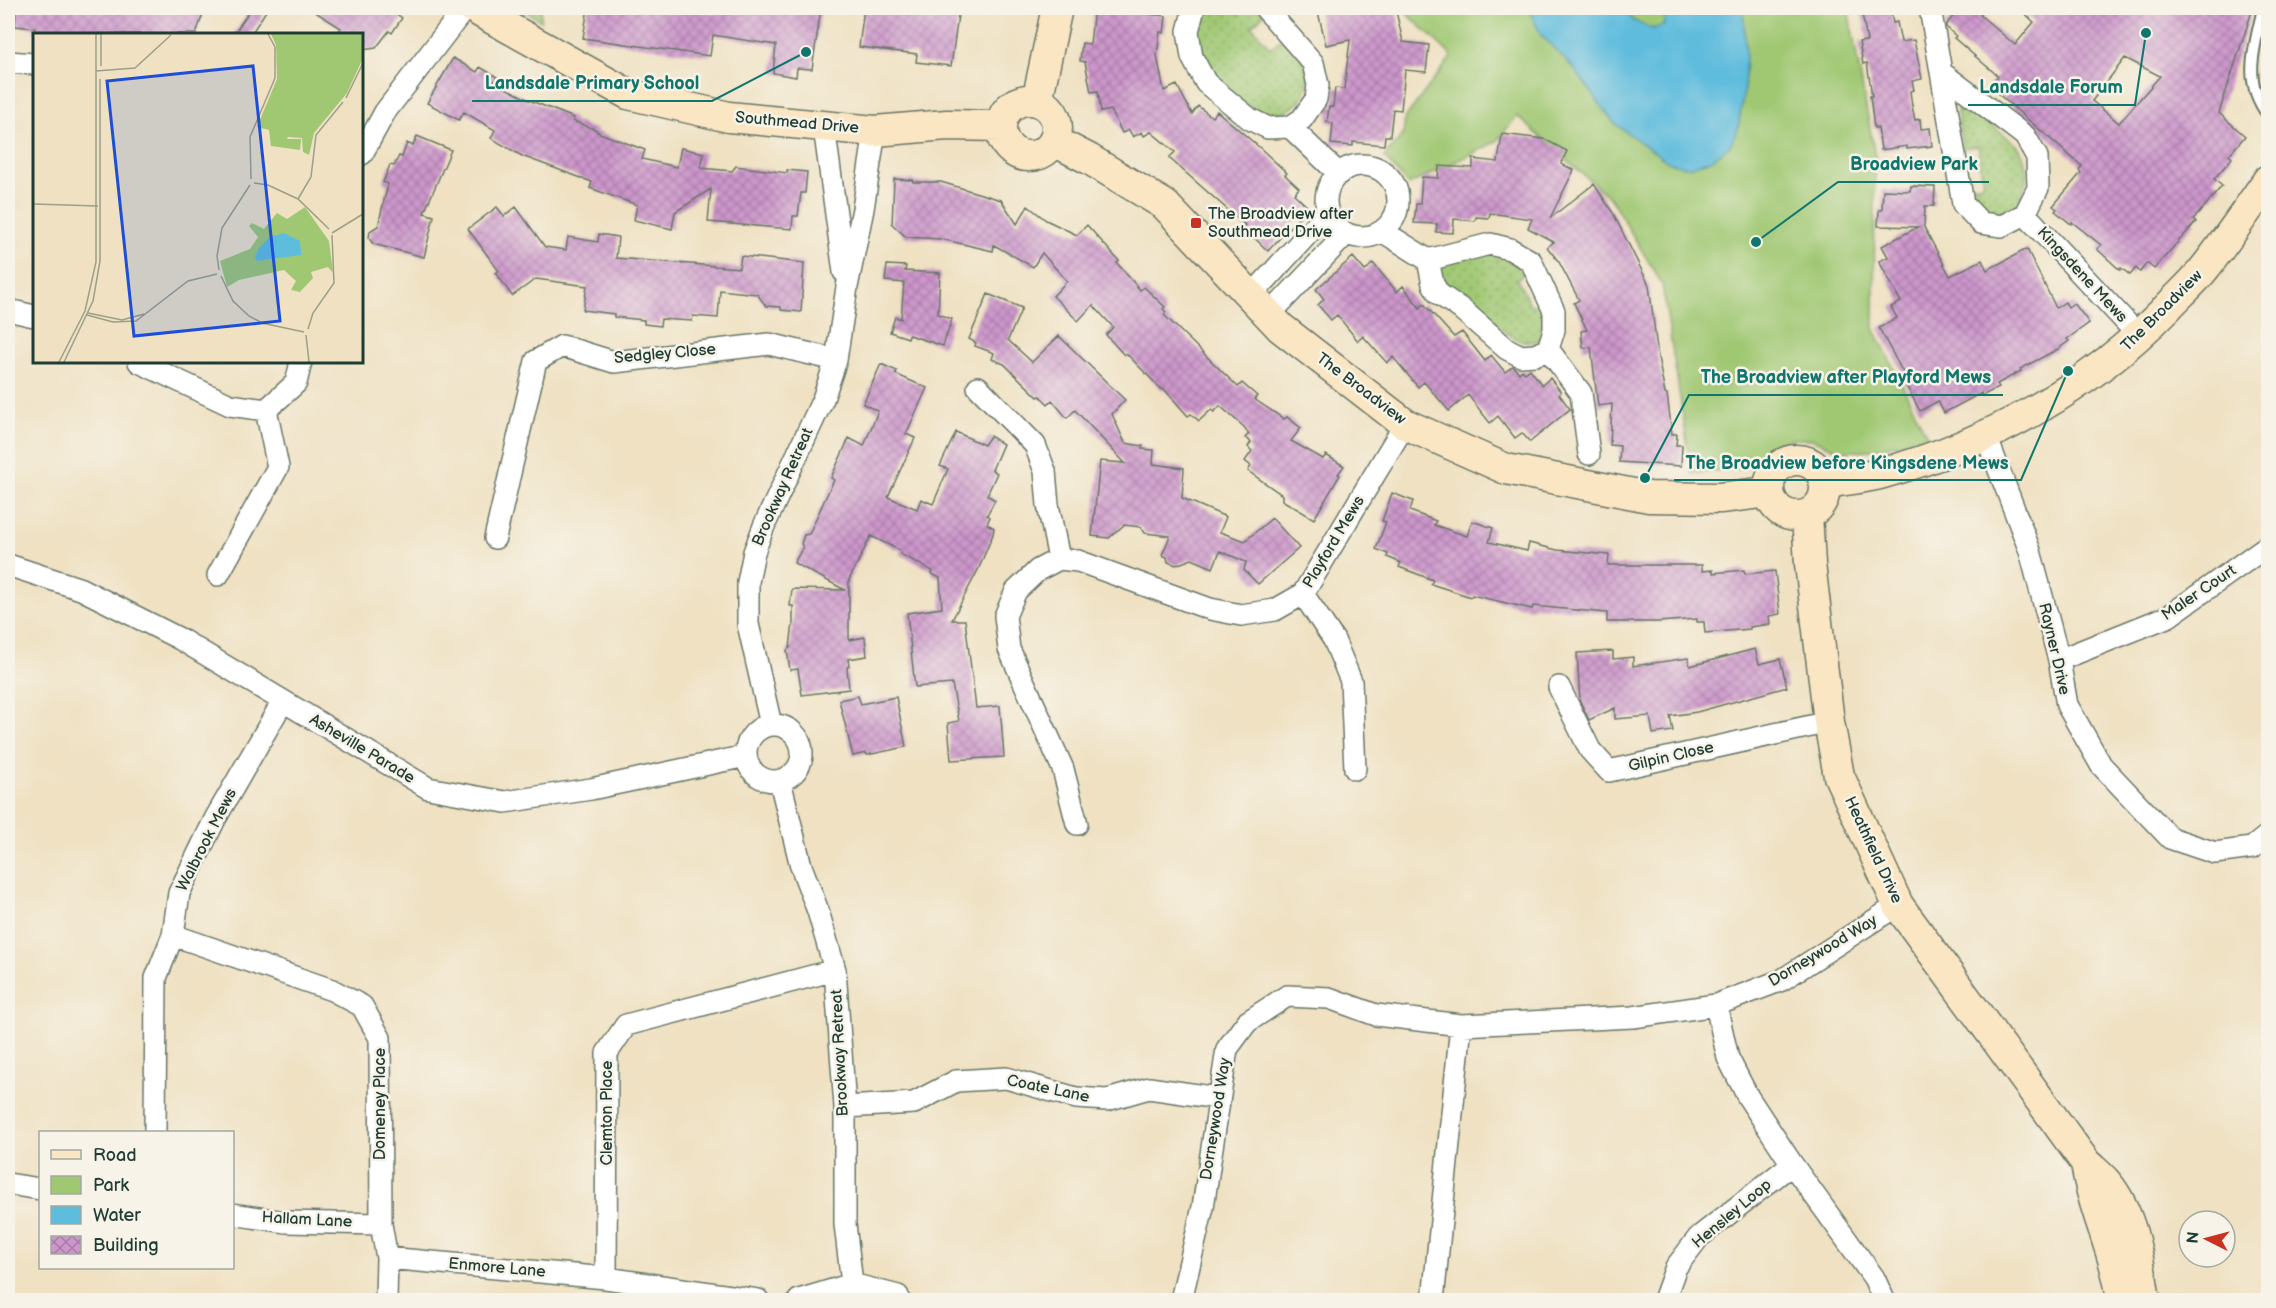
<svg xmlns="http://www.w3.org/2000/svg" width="2276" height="1308" font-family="'Balsamiq Sans',sans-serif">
<defs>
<pattern id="garden-dots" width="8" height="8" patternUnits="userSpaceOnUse" patternTransform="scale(1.5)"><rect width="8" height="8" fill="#a0c873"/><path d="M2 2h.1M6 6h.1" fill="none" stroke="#82a45f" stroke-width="1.8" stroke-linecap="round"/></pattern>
<pattern id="building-cross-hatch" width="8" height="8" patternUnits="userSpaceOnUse" patternTransform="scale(1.5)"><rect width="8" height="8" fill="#cd97cc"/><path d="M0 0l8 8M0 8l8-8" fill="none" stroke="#a67ca6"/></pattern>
</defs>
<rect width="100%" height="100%" fill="#f7f3e8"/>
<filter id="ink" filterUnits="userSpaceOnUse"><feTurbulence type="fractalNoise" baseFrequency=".0167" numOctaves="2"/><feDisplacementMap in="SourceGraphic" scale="12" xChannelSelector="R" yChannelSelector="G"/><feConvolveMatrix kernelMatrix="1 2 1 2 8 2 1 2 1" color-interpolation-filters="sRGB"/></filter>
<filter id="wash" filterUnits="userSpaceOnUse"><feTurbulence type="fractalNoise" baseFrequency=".008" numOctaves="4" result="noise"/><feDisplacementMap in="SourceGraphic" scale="24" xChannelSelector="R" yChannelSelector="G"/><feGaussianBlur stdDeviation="1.35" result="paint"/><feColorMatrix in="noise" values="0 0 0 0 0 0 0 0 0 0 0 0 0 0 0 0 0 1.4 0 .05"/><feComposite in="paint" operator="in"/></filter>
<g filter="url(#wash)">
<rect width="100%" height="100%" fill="#efe1c2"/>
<path fill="#a0c873" stroke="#608254" stroke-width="1.5" d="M520 8H541V21Z
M1401 8H1848L1875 156 1874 328 1927 436 1871 450 1842 452 1812 439H1789L1771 449 1752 466 1692 474 1662 284 1611 199 1517 116 1496 142 1408 185 1384 157 1403 135 1405 118 1452 56Z"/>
<path fill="url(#garden-dots)" stroke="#608254" stroke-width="1.5" d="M1200 8H1257L1264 14 1252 26 1270 48 1283 38C1290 45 1301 53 1305 62 1315 83 1301 112 1276 113 1244 114 1217 81 1203 56 1201 53 1197 48 1196 44 1194 34 1199 18 1200 8Z
M1969 106 2018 146C2032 167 2026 190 2016 211L1994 218 1973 205 1970 186 1983 184 1978 146 1962 148 1957 111 1960 107Z
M1489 248 1529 271 1517 279 1531 306 1544 301 1550 318 1541 339 1534 342 1518 340 1500 329 1443 281 1436 265Z"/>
<path fill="#5ebcdd" stroke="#3e7c88" stroke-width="1.5" d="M1528 8H1624L1634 21 1653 29 1664 25V17L1660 8H1743L1746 55 1744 90 1738 129 1729 147 1711 160 1688 167 1668 162 1614 123 1575 70 1541 35Z"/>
<g id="blocks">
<path fill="url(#building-cross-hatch)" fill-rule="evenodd" d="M16 8H205L196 34H43L34 33 35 28 15 26Z
M251 8H268L251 34H234Z
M309 8H388L402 18 392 33 389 31 376 48 362 50V34H337L341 28Z
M588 8H683L725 14 726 8H821L812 69 797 68 796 77 773 73 776 45 713 35 710 56 583 38Z
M864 8H959L951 66 916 62 917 54 859 47Z
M1094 8H1149V10H1152L1151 14 1166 16 1164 33 1160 32 1157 56 1164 91 1177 85 1192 114 1198 106 1212 117 1217 111 1259 147 1287 173 1285 175 1299 188 1294 194 1308 207 1268 251 1243 227 1245 225 1169 158 1175 152 1151 132 1144 136 1142 132 1133 137 1129 130 1122 133 1111 110 1101 112 1098 91 1091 92 1085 62 1080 61 1082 43 1090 44Z
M1317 8H1390L1391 13 1396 11 1403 42 1429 45 1426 72 1405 70 1401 110 1393 109 1390 136H1385L1384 145 1353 142V146L1331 144 1333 123 1327 122 1329 107H1333L1335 88 1344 89 1350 40 1326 45Z
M1861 8H1890L1893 23 1897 22 1901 42 1914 40 1922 79 1912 81 1914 90 1910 91 1912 106 1915 120 1920 119 1921 129 1930 128 1932 146 1907 149V146L1881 150 1878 128H1874L1870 96H1872L1867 63 1863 64 1859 42 1867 41Z
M1960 8H1986L1980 15 2015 45 2034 22 2019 8H2253L2219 113 2245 136 2229 155 2232 158 2214 179 2222 186 2193 220 2196 222 2154 269 2147 263 2140 272 2136 268 2130 275 2121 268 2120 270 2097 249 2101 245 2072 222 2071 224 2055 211 2057 209 2053 206 2081 173 2079 170 2082 166 1989 86 1998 76 1954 38 1956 36 1946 27V25ZM2125 58 2160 76 2119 123 2092 101Z
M453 58 477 72 480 67 497 77 494 82 529 100 574 118 573 121 597 130V132L645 150 642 159 677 167 681 148 704 153 701 168 732 171 736 166 787 173V170L807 172 805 193H801L798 216H793L792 229 708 222 711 189 675 212 672 229 634 220 637 205 590 188 592 182 522 156 491 138 495 130 464 112 459 120 427 103Z
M1502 134 1544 139 1567 151 1561 164 1574 170 1550 218 1594 184 1613 213 1649 285 1658 357 1665 394H1667L1672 434H1677L1676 445H1682L1681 466 1619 462 1620 446 1610 445 1612 404 1598 406 1591 347 1583 348 1581 331 1587 330 1574 303 1579 300 1559 262 1547 247 1554 242 1528 228 1532 219 1490 213 1489 218 1476 217 1475 221 1454 219 1453 233 1436 232 1437 224 1414 223 1416 204H1420L1422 177 1438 178 1439 166 1473 168V159L1498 162Z
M417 136 451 150 424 213 434 216 424 257 373 244 369 238 370 231 378 226 388 184 383 182 390 165 394 166 399 156 402 157 407 143 413 146Z
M894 179 913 180V182H941L1001 200 1017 224 1028 206 1046 220 1077 235 1087 225 1119 261 1117 263 1140 290 1144 287 1165 307 1163 309 1166 312 1164 315 1238 387 1242 383 1257 396 1254 399 1284 419 1287 417 1301 428 1291 441 1323 459 1326 455 1344 466 1338 474 1340 475 1314 519 1282 500V495L1248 471 1251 466 1245 461 1252 451 1248 447 1251 442 1245 438 1249 434 1244 427 1220 406 1214 412 1211 410 1199 421 1191 414 1188 416 1164 389 1162 390 1126 353 1124 355 1106 335 1113 327 1093 305 1078 321 1053 296 1067 281 1042 253 1033 267 994 245 993 251 941 239 906 237 892 224Z
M1911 186 1935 187 1934 206H1925L1924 227 1950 276 1982 260 1987 270 2027 249 2056 308 2065 302 2068 307 2074 303 2089 323 2067 339 2069 341 2058 349 2020 369 2021 371 1997 384 1999 387 1982 396 1981 393 1944 413 1938 401 1920 411 1904 381 1907 380 1879 328 1897 318 1891 307 1901 302 1879 261 1888 257 1882 246 1918 227 1878 226 1879 210H1882L1883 190 1910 191Z
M497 207 504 216 516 207 545 247 566 250 568 237 598 242 599 234 618 237 616 258 739 268 741 256 804 263 801 312 781 310V307L766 306 757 294 720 290 718 318 693 316 692 321 661 319 660 326 644 324V320L614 317V314L583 310 587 286 536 279 512 296 496 273 499 271 468 229Z
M1353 257 1365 271 1373 263 1397 292 1403 286 1420 308 1424 304 1454 337 1462 332 1485 361 1491 355 1505 372 1513 366 1519 373 1522 370 1525 373 1530 369 1542 385 1550 378 1561 392 1559 394 1570 409 1530 442 1522 433 1515 438 1498 416 1490 423 1468 395 1449 411 1424 382 1418 387 1393 357 1387 363 1363 336 1358 341 1337 315 1331 320 1318 305 1324 299 1316 289Z
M887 265 906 266 905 271 940 273 938 314 952 319 943 346 909 335 908 338 890 332 895 317 901 319 904 283 885 281Z
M988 294 1022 308 1008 340 1032 362 1059 336 1125 400 1112 414 1125 443 1143 446 1142 449 1154 450 1153 464 1184 468 1182 498 1226 517 1220 532 1245 541 1272 518 1299 548 1258 584 1244 570 1246 562 1220 551 1213 568 1192 559 1176 565 1168 562 1167 557 1162 555 1170 536 1145 533 1141 527 1124 525 1109 538 1092 536 1100 461 1125 463 1075 410 1067 418 1052 400 1048 404 1040 396 1038 397 1004 364 992 359 994 353 975 346 976 343 969 339Z
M881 364 897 371 895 374 927 388 906 434 915 438 888 497 917 509 921 499 933 504 948 469 940 466 956 432 984 445 990 436 1003 444 992 470 997 473 987 495 995 500 987 515 990 517 987 524 994 528 993 534 979 568 952 620H965L976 708 1000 706 1004 757 951 760 948 723 959 721 952 684 915 687 907 613 942 608 940 578 932 574 933 571 900 554 901 551 871 536 849 580V640L865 637 867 656 848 659 849 666 847 667 849 689 802 695 798 669 790 670 787 650 790 648 793 622V606H790L792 589 845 590 794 563 803 547 801 544 804 535 809 534 824 501 834 480 831 478 849 438 864 446 878 411 863 404Z
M1392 493 1413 501 1410 511 1436 521 1434 525 1467 536 1472 521 1493 528 1489 542 1527 551 1529 543 1557 550 1609 555 1608 565H1702V571L1713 570V573L1744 570 1745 574 1775 571 1780 614 1769 616 1770 624 1750 627V629L1705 633 1704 622H1697V619L1658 622H1607V613L1533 606 1532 609 1472 595 1471 597 1431 584 1433 580 1399 567 1401 563 1387 557 1388 554 1376 549 1386 522 1382 521Z
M1755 649 1759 664 1780 659 1787 687 1697 712 1670 716 1673 731 1653 734 1650 716 1615 719V708L1589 720 1580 701 1577 653 1613 651V659L1633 657V666L1688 658 1690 666Z
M858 696 861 704 896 697 906 747 867 755 866 753 853 756 839 700Z"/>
</g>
</g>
<g filter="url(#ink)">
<use href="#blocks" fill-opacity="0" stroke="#687666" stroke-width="1.5"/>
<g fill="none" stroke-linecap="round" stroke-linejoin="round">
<g stroke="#687666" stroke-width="14">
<path id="lane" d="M2263 8C2255 47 2241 80 2268 115"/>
</g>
<g stroke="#687666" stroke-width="24">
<path id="street" d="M1194 8 1188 31 1192 57 1206 83 1250 119 1268 128 1290 127 1302 119 1316 99 1318 85 1313 63 1265 8
M1930 8 1941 72 1963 204 1981 223 2002 226 2025 214 2038 188 2037 157 2025 136 1941 72
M8 62 34 64
M824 127 844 272
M1290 127 1339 174
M362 154 385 112 465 8
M1326 201a36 36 0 1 1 72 0a36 36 0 1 1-72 0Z
M2025 214 2139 336
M1382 231 1428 260 1490 244 1510 249 1531 261 1554 311V330L1548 349 1535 355 1521 356 1507 349 1461 309 1439 294 1433 284 1428 260
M1251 296 1328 212
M8 310 34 316
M1269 315 1346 234
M1548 349 1581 393 1589 454
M139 362 230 405 266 410 296 383 301 362
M978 387 1035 445 1045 471 1048 505 1059 559
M1986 436 2030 551 2059 660 2067 705 2101 765 2170 838 2215 853 2252 848 2268 835
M495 538 536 361 562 346 614 362 769 344 836 360
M8 565 81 589 180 639 428 788 505 802 591 789 746 756
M218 575 278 467 266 410
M1303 594 1334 640 1351 681 1355 769
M2059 660 2169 616 2267 546
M1559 687 1590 750 1609 771 1829 722
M746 753a28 28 0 1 1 56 0a28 28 0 1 1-56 0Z
M771 725 748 624V582L754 552 764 526 823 399 836 360 847 287 863 209 875 131
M780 781 801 866 818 911 835 970 845 1107V1224L852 1284 898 1296
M1077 824 1063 769 1009 649 1005 616 1016 591 1038 570 1059 559 1078 561 1210 609 1241 615 1275 610 1303 594 1405 424
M173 935 332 990 362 1006 380 1038 381 1224 387 1258 386 1300
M1716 1005 1728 1058 1748 1097 1792 1164 1874 1278 1884 1300
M845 1107 914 1103 956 1081 1006 1078 1076 1098 1107 1100 1149 1088 1218 1098
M155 1132 156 978 173 935 179 893 215 819 283 701
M8 1184 40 1189
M232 1214 286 1222 381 1224
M387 1258 606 1278 758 1300
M606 1278 607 1053 626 1025 835 970
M799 1300 852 1284
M1181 1300 1203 1207 1227 1049 1247 1022 1287 996 1329 998 1376 1015 1461 1025 1633 1017 1716 1005 1782 980 1898 905
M1433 1300 1461 1025
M1664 1300 1676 1267 1699 1237 1792 1164"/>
</g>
<g stroke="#687666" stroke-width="33">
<path id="secondary" d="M473 8 628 94 729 117 875 131 947 125 1001 126
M1001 128a28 28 0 1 1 56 0a28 28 0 1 1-56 0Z
M1037 101 1057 8
M1054 141 1089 159 1165 205 1281 328 1405 424 1506 469 1649 497 1720 498 1769 492
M1769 488a28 28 0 1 1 56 0a28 28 0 1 1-56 0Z
M1825 483C1844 480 1865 478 1883 473 1991 443 2089 388 2167 308 2179 295 2193 283 2204 269 2227 240 2247 210 2268 180
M1807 515 1810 564 1829 722 1839 776 1898 905 2086 1163C2092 1169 2100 1175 2106 1182 2133 1213 2139 1262 2145 1300
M2086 1163C2093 1211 2116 1253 2122 1300"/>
</g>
<use href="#lane" stroke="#fff" stroke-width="10"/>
<use href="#street" stroke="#fff" stroke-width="21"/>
<use href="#secondary" stroke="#fbe6c3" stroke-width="30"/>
</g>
</g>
<rect fill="#c8321e" stroke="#f7f3e8" stroke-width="2" x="1190" y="217" width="12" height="12" rx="3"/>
<g text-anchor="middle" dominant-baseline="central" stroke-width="5" stroke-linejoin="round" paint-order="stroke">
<g font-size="16" fill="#1f3d34" stroke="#f7f3e8">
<text transform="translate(797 123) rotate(5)">Southmead Drive</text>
<text transform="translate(2082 275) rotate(47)">Kingsdene Mews</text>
<text transform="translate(2162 311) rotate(-45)">The Broadview</text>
<text transform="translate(665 354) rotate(-5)">Sedgley Close</text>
<text transform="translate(1361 389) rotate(37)">The Broadview</text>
<text transform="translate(783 487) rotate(-66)">Brookway Retreat</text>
<text transform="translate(1334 542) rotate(-59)">Playford Mews</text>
<text transform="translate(2199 593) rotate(-34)">Maler Court</text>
<text transform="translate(2054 649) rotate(77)">Rayner Drive</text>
<text transform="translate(362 749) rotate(31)">Asheville Parade</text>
<text transform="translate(1671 757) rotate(-13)">Gilpin Close</text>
<text transform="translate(207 840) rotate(-63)">Walbrook Mews</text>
<text transform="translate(1873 850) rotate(65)">Heathfield Drive</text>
<text transform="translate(1823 951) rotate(-31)">Dorneywood Way</text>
<text transform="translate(840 1053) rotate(-93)">Brookway Retreat</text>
<text transform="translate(1048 1089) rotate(12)">Coate Lane</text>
<text transform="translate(380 1104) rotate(-90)">Domeney Place</text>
<text transform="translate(607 1113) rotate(-90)">Clemton Place</text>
<text transform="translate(1216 1119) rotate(-81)">Dorneywood Way</text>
<text transform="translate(1732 1214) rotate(-40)">Hensley Loop</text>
<text transform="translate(307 1220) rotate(3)">Hallam Lane</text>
<text transform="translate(497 1268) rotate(5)">Enmore Lane</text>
</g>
<g font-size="16" fill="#1f3d34" stroke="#f7f3e8" text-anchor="start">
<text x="1208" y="214">The Broadview after<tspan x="1208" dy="18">Southmead Drive</tspan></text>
</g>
</g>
<g transform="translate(33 33)">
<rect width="330" height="330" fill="#efe1c2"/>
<path d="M238 1H330V25L314 60 281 100 276 122 270 119 269 105 255 104 254 106H268L267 117 238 113 236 97 224 94 244 46 243 12ZM272 174 296 208 300 240 295 234 278 239 280 245 267 259 258 257 263 248 251 237 206 247 194 254 187 228 217 216 225 204 216 193 219 190 231 196 244 180 254 186Z" fill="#a0c873"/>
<path d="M251 200 267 208 268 222 224 228 222 224 226 215 237 204Z" fill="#5ebcdd"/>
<path fill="none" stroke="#9c9f89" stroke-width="1.5" d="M68 33V1M63 38 102 35 138 2M313 65 330 30M218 146 217 104 242 45V14L235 1M221 150 235 152 265 166 296 196M265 166 278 144 283 102 310 69M0 171 65 173M299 200 330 181M186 237 184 223 189 195 217 152M188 243 200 268 216 283 229 290 271 299M55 280 89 287 111 281M54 282 80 289 103 288 155 248 184 241M275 296 280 280 301 250 299 202M273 302 276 329M26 329 52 278 63 229V1M31 329 60 268 67 228V46"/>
<path fill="#1d4ed8" fill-opacity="0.15" stroke="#1d4ed8" stroke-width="3" d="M220 33 247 288 101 303 74 48Z"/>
<rect width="330" height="330" fill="none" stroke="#1f3d34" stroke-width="3"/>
</g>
<path fill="none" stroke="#0f766e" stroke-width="2" d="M806 52L712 101H472M2146 33L2135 105H1968M1756 242L1838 182H1989M1645 478L1689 395H2003M2068 371L2021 480H1674"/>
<g fill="#0f766e" stroke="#f7f3e8" stroke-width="2">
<circle cx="806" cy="52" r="6"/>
<circle cx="2146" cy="33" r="6"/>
<circle cx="1756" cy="242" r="6"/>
<circle cx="1645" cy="478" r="6"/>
<circle cx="2068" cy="371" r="6"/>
</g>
<g font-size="18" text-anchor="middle" font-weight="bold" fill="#0f766e" stroke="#f7f3e8" stroke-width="5" stroke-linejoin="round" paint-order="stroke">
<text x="592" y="89">Landsdale Primary School</text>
<text x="2051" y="93">Landsdale Forum</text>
<text x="1914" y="170">Broadview Park</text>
<text x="1846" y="383">The Broadview after Playford Mews</text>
<text x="1847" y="469">The Broadview before Kingsdene Mews</text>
</g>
<rect width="2276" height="1308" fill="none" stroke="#f7f3e8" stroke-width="30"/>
<rect x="39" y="1131" width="195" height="138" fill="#f7f3e8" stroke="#a1aaa0" stroke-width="1.5"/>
<rect x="51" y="1150" width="30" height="9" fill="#fbe6c3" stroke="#a1aaa0" stroke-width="1.5"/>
<text x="93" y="1161" font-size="18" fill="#1f3d34">Road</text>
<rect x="51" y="1176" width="30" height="18" fill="#a0c873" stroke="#a1aaa0" stroke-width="1.5"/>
<text x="93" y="1191" font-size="18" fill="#1f3d34">Park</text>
<rect x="51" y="1206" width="30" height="18" fill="#5ebcdd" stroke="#a1aaa0" stroke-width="1.5"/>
<text x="93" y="1221" font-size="18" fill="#1f3d34">Water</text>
<rect x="51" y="1236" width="30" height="18" fill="url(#building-cross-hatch)" stroke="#a1aaa0" stroke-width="1.5"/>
<text x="93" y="1251" font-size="18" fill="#1f3d34">Building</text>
<g transform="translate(2207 1239) rotate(276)"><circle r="28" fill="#f7f3e8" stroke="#a1aaa0" stroke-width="1.5"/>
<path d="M0-4.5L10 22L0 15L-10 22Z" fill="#c8321e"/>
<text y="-9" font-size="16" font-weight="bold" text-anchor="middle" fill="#1f3d34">N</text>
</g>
</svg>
